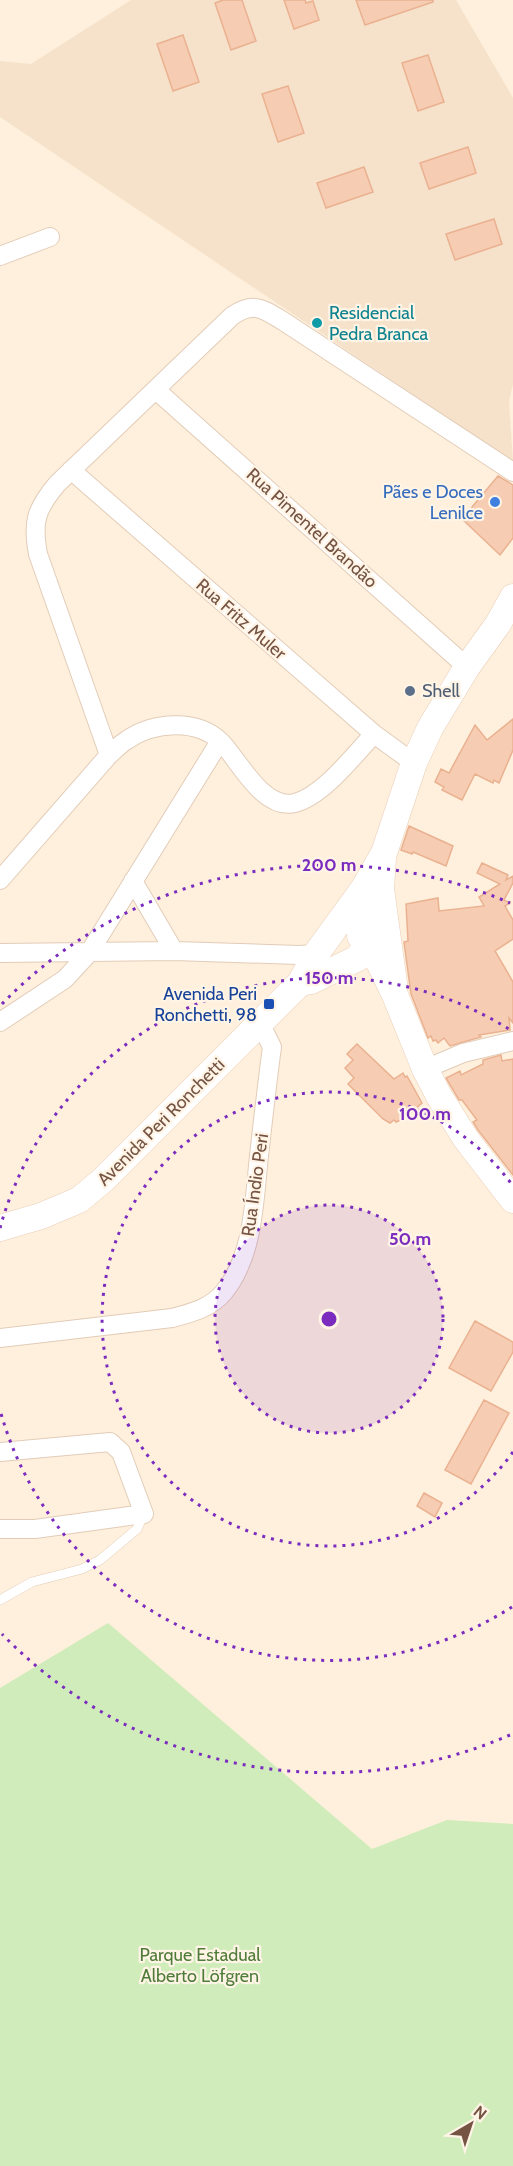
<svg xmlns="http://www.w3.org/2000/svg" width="513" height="2166" font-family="Cabin,sans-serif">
<rect width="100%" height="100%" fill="#fef0dc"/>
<path fill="#f6e2ca" d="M131 0H456L513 98V384L509 402 513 462 0 117V61L31 64Z"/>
<path fill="#cfecba" d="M108 1623 372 1849 447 1820 513 1824V2166H0V1688Z"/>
<path fill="#f6ccb2" stroke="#eab191" stroke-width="1.5" d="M223 0H242L256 41 231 50 215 3Z
M284 0H305L306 3 313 1 319 20 294 29Z
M356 0H433V2L365 25Z
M183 35 199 82 173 91 157 44Z
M428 55 444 102 418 111 402 63Z
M288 86 304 133 278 142 262 94Z
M468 147 476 173 429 189 420 163Z
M364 167 373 192 326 208 317 183Z
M494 219 502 244 455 260 446 234Z
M498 476 513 485V538L500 555 462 519Z
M513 719V750L499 783 494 780 493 783 475 774 462 800 442 790 444 787 435 782 441 769 449 773 475 725 487 740Z
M409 826 453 846 446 866 413 852 412 854 401 850Z
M482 863 508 875 506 880 513 876V883L504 900 510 903 505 906 513 920V939L495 951 513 982V1023L509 1018 510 1030 479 1035 481 1037 450 1046 444 1038 438 1043 436 1040 433 1041 431 1036 428 1038 411 994 404 942 408 941 406 904 438 898 439 911 484 906 479 897 500 884 477 873Z
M357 1044 394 1079 403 1073 405 1077 407 1076 422 1103 403 1119 396 1122 394 1120 390 1123 383 1119 348 1084 354 1078 345 1068 353 1060 347 1054Z
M501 1055 502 1061 513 1059V1175L478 1130 473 1122 477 1120 462 1100H459L446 1078 460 1071 461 1075 483 1064V1060Z
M475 1321 513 1342V1352L491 1391 449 1368Z
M484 1400 509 1413 471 1484 445 1470Z
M424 1493 442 1503 435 1517 417 1506Z"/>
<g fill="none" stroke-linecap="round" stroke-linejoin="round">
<g stroke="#e2ccb8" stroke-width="10">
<path id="lane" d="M0 1600 32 1582 82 1569 100 1560 137 1529 144 1514"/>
</g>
<g stroke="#e2ccb8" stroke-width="20">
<path id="street" d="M0 256 50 237
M156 390 467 667
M71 470 374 734 414 763
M109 755 38 554C32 522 36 509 57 484L232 316C254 301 263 309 283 321L513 472
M0 880 109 755C115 750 120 744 127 740 153 722 197 718 221 742 239 760 263 811 295 803 323 796 354 755 374 734
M133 881 174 951
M0 953 174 951 299 955 316 954
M0 1022 65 979 89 953 220 741
M425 1069 463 1053 513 1041
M0 1338 172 1318C191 1313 211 1308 224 1292 254 1255 254 1201 259 1156 263 1120 267 1084 272 1047L260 1023
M0 1452 110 1442 121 1452 144 1514 35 1529H0"/>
</g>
<g stroke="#eaceb8" stroke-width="27">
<path id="secondary" d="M513 597 498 624 467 667 430 728 414 763 384 853 364 888 360 936 380 964 395 995 425 1069 439 1096 466 1139 513 1200
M383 858 381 889 394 983
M300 983 311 981 358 958 374 933
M0 1228 41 1216 79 1200 103 1180 300 983 316 954 364 888"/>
</g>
<use href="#lane" stroke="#fff" stroke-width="9"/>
<use href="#street" stroke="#fff" stroke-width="18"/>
<use href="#secondary" stroke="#fff" stroke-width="26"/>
</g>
<circle cx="329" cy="1319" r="114" fill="#7b2cbf" fill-opacity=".12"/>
<g fill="none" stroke="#7b2cbf" stroke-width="3" stroke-dasharray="3 6">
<circle cx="329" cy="1319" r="114"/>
<path d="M513 1452A227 227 0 1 1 513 1186"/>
<path d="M512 1607A341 341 0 0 1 0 1410M0 1228A341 341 0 0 1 512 1031"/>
<path d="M510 1735A454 454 0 0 1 2 1634M2 1004A454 454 0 0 1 510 903"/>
</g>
<circle fill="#0f9aa8" stroke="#fff4e5" stroke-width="2" cx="317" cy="323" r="6"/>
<circle fill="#3f7fe0" stroke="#fff4e5" stroke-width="2" cx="495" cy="502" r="6"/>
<circle fill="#5c6f8a" stroke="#fff4e5" stroke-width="2" cx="410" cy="691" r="6"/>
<rect fill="#1a4fb4" stroke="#fff4e5" stroke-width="2" x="263" y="998" width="12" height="12" rx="3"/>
<g text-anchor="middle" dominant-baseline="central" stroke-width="4.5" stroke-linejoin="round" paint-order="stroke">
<g font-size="18" fill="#0d838f" stroke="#fff4e5" text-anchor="start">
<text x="329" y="313">Residencial<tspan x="329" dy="21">Pedra Branca</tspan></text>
</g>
<g font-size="18" fill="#366cbe" stroke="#fff4e5" text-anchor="end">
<text x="483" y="492">Pães e Doces<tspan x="483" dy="21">Lenilce</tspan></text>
</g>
<g font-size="18" fill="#755444" stroke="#fff4e5">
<text transform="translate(312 528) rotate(42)">Rua Pimentel Brandão</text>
<text transform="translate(241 619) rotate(41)">Rua Fritz Muler</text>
<text transform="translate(161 1122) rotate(-45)">Avenida Peri Ronchetti</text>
<text transform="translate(255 1185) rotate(-82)">Rua Índio Peri</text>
</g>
<g font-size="18" fill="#4e5e75" stroke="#fff4e5" text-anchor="start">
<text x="422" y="691">Shell</text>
</g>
<g font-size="18" fill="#164399" stroke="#fff4e5" text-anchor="end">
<text x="257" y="994">Avenida Peri<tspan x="257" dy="21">Ronchetti, 98</tspan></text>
</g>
<g font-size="18" fill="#4f7c3a" stroke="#fff4e5">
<text x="200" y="1955">Parque Estadual<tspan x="200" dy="21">Alberto Löfgren</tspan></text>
</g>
</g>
<circle cx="329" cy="1319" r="9" fill="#7b2cbf" stroke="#fff4e5" stroke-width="3"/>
<g font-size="18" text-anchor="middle" font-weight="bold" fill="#7b2cbf" stroke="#fff4e5" stroke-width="4.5" stroke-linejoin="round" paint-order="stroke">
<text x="329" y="871">200 m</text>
<text x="329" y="984">150 m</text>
<text x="425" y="1120">100 m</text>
<text x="410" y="1245">50 m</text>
</g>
<g transform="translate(471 2124) rotate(39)" stroke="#fff4e5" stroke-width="4.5" paint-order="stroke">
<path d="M0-4.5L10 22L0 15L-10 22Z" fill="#755444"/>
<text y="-9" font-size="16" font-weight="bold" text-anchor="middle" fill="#755444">N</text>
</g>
</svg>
